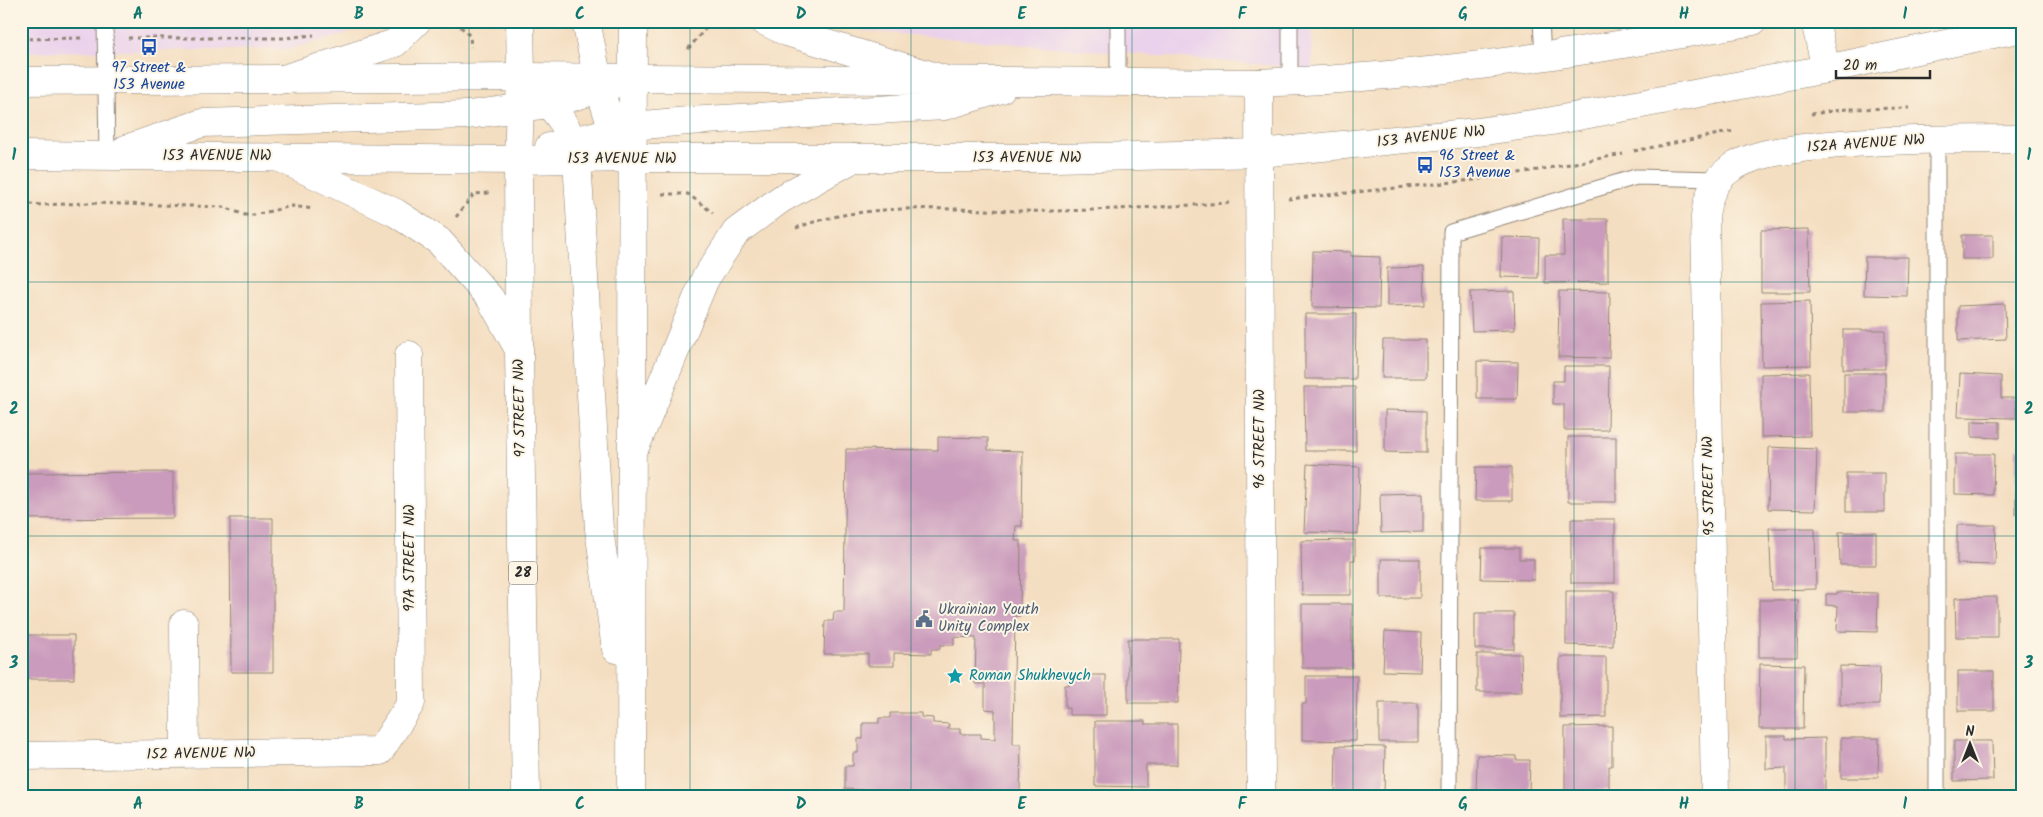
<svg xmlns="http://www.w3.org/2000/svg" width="2043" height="817" font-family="Kalam,sans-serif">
<rect width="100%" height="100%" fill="#fcf5e5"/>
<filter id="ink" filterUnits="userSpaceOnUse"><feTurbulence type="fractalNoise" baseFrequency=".02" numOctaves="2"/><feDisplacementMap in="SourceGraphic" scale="10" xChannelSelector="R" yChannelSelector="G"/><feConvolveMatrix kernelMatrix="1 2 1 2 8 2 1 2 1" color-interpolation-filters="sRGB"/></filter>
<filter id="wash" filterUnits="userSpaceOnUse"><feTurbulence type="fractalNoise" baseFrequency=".0096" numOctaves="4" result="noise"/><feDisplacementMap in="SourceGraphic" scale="20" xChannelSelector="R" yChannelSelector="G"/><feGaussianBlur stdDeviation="1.12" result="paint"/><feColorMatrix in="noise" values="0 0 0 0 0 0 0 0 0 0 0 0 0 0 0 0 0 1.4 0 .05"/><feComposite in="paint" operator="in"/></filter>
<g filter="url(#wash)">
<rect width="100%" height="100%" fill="#f4dec1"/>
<path fill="#ead1ec" d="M21 21H369L340 36 289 49 21 52Z
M835 21H1312V69L865 31Z"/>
<g id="blocks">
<path fill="#ca9bbc" d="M1563 219H1608V282L1545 283V255H1564Z
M1809 229 1810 292H1761V230Z
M1962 235H1993V259H1962Z
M1502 237 1539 238 1538 278 1501 277Z
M1313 251 1351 252V256L1380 257 1379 308 1312 307Z
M1865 257H1908L1907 296 1864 295Z
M1424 267 1425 305 1387 306V268Z
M1514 291 1515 330 1472 331 1470 292Z
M1559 291 1610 292 1609 358 1558 357Z
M1810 301 1811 365 1762 366 1761 302Z
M2005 304 2006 339 1958 341V306Z
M1305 314H1356L1355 379H1305Z
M1843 330H1885V369H1843Z
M1383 340H1426V378H1382Z
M1477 361 1518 362 1517 399H1477Z
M1564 366H1609L1608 430H1564V404H1553V381H1564Z
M1809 373 1810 436 1761 437V374Z
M1844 373H1885V412H1844Z
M1960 374 2001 376V398H2016V418L1958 417Z
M1304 387H1355L1356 451H1305Z
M1385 410 1426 411V453L1385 452Z
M1972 421 2000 422V438L1972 437Z
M938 437 988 438V450L1023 451 1022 526H1016L1015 541H1021L1020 616H1015L1013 744H1021L1020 796H870L866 790 845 789V766H853V753H858V739H863V723H879V718H890V713H921V717L933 718V723L949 724 948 729H960V734H981V738L995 739V710L985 709V684H975L976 638 954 637V645H940V649H931V654L894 653V666H868V654H824L825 621H833L834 612H844L846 449 938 450Z
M1568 437H1616V502H1568Z
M1769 447 1817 449 1815 510 1768 509Z
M2016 449H2022V515H2016Z
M1955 454H1994L1993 495 1955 494Z
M1307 464 1360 467 1358 534 1304 532Z
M1476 467H1512V501H1475Z
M173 472V518L21 519V473Z
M1846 473H1885V512H1846Z
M1423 493V532L1381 533 1380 494Z
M230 518H273V672H231Z
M1571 519H1615V583H1571Z
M1957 525H1996L1995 565 1957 564Z
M1769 528H1815L1816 589 1772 590Z
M1839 532H1876V565H1840Z
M1355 540V560H1351V595H1302L1301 541Z
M1482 548H1519V559H1534V580L1481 579Z
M1381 559H1420V598H1381Z
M1566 591H1614L1613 646 1566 645Z
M1837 592 1878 593 1877 632 1837 631 1838 606 1826 605V594H1837Z
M1997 597V637H1956L1955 598Z
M1759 600H1798L1797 657H1759Z
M1302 604H1352V668H1302Z
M1475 613H1514V649H1475Z
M1385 631 1421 633 1420 672 1383 671Z
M21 635H74V679H21Z
M1128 639H1179L1178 703H1128Z
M1477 654H1521L1522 692H1477Z
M1560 657H1606V717L1560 718Z
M1760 664 1804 665 1803 729H1759Z
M1840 666 1880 667 1879 705H1840Z
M1958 671H1994V711H1958Z
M1069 675H1106V715H1069V708H1065V685H1069Z
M1306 676H1357L1356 741 1302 740V704H1306Z
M1379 703H1418V742H1379Z
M1095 721H1145V724H1177V765H1146V787L1095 786Z
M1612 726V766H1609V790L1565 791V727Z
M1766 736H1786V739L1825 738V796H1786V768L1766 769Z
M1841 738H1879L1878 778H1841Z
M1954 741H1992L1993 780 1954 781Z
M1336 746 1385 747 1384 796H1335Z
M1477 755 1516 756V760H1530L1529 793H1476Z"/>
</g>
</g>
<g filter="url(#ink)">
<use href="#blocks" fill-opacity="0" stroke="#908476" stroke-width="1"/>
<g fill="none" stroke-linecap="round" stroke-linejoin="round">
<g stroke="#908476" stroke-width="17">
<path id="lane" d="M105 21 107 156
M1290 21V81
M1541 21 1543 56
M1118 81V21
M1449 796 1451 232 1636 177 1718 179
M1937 796V139"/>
</g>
<g stroke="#908476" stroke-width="29">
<path id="street" d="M1815 21 1826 69
M1259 83 1261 796
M184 624 185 754
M21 756 380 751 411 703 409 355
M1715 796 1705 217C1707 198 1713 181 1730 169 1753 153 1783 151 1810 147 1880 139 1951 139 2022 139"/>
</g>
<g stroke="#908476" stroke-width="29">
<path id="secondary" d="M21 81 521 77 1259 83C1289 81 1320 81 1350 78 1485 68 1620 46 1753 21
M549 147 632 126 688 121 944 106 1001 89
M126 149 202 123 468 115 549 104 612 85
M21 155 518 160 632 158H1056L1260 153 1478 132 1552 121 1826 69 2022 28"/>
</g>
<g stroke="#908476" stroke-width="29">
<path id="primary" d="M520 21 521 77 518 160 519 351 526 796
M586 21 600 90 608 115 632 156
M764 21 787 32 946 80
M521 77C547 103 571 121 577 159L599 529 616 649
M280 80 395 43 417 21
M278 157 396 213 439 241 490 298 518 348
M637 443 705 279 736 232 781 199 854 158
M631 796 633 21"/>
</g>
<path stroke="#908476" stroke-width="3" stroke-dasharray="4 4" stroke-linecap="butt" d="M455 21 470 36 471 47
M128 38H283L314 35
M21 39 82 38
M688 49 712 21
M1811 114 1847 109 1909 108
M1634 151 1734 131
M662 194H688L713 213
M1288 199 1474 180 1538 170 1623 154
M21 203 41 205 90 203 224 207 245 215H254L292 206 313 209
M456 217 474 194 489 193
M796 228C878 197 969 213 1055 211 1113 210 1171 206 1229 203"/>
<use href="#lane" stroke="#fff" stroke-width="15"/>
<use href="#street" stroke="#fff" stroke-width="28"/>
<use href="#secondary" stroke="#fff" stroke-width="28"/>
<use href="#primary" stroke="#fff" stroke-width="28"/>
</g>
</g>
<path fill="none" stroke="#0f766e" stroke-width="1" stroke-opacity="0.55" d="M248 21V796M469 21V796M690 21V796M911 21V796M1132 21V796M1353 21V796M1574 21V796M1795 21V796M21 282H2022M21 536H2022"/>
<defs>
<g id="bus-bare" transform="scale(1.35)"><path d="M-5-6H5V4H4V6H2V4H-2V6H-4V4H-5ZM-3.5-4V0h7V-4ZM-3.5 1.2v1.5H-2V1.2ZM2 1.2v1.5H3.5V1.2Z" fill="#1a4fb4" stroke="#fcf5e5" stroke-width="2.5" paint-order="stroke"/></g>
<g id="civic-bare" transform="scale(1.35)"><path d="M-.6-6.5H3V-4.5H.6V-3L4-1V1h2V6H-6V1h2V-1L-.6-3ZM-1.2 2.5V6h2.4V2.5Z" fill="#5c6f8a" stroke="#fcf5e5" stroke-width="2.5" paint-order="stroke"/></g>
<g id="sight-bare" transform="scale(1.35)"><path d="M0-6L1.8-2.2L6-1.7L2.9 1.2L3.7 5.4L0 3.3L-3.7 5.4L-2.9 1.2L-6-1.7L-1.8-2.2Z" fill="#0f9aa8" stroke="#fcf5e5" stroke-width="2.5" paint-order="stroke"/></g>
</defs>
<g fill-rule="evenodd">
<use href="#bus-bare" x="149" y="47"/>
<use href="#bus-bare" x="1425" y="165"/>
<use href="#civic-bare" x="924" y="619"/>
<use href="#sight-bare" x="955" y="676"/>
</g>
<g text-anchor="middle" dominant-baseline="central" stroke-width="4" stroke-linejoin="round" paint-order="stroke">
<rect fill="#fcf5e5" stroke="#6a6863" stroke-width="1" x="509" y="561.5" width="28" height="23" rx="4"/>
<g font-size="14" font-weight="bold" fill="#2b2b2b">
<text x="523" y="573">28</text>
</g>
<g font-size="15" fill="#164399" stroke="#fcf5e5">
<text x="149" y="68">97 Street &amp;<tspan x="149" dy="17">153 Avenue</tspan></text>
<text x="1439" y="156" text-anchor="start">96 Street &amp;<tspan x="1439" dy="17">153 Avenue</tspan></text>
</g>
<g font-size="15" fill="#2b2b2b" stroke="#fcf5e5">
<text transform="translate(1431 137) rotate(-6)">153 AVENUE NW</text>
<text transform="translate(1866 144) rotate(-4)">152A AVENUE NW</text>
<text x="217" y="156">153 AVENUE NW</text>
<text x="1027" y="158">153 AVENUE NW</text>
<text x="622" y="159">153 AVENUE NW</text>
<text transform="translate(520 408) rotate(-91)">97 STREET NW</text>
<text transform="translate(1260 439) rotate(-90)">96 STREET NW</text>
<text transform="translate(1709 486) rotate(-91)">95 STREET NW</text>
<text transform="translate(410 558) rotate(-90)">97A STREET NW</text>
<text transform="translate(201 754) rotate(-1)">152 AVENUE NW</text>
</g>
<g font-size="15" fill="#4e5e75" stroke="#fcf5e5" text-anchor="start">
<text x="938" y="610">Ukrainian Youth<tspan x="938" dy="17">Unity Complex</tspan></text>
</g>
<g font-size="15" fill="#0d838f" stroke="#fcf5e5" text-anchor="start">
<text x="969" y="676">Roman Shukhevych</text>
</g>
</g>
<rect width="2043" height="817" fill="none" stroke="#fcf5e5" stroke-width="55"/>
<g transform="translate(1970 744)" stroke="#fcf5e5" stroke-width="4" paint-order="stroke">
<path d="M0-4L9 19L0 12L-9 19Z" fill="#2b2b2b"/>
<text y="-8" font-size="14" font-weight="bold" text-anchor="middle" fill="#2b2b2b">N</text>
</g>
<path d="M1836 70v8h94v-8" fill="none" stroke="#2b2b2b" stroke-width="2.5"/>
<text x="1843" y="70" font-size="15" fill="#2b2b2b" stroke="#fcf5e5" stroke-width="4" paint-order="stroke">20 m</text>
<rect x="28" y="28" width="1988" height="762" fill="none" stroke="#0f766e" stroke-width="2"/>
<g font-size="16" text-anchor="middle" font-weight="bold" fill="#0f766e">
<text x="138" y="19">A</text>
<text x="359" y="19">B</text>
<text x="580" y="19">C</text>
<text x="801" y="19">D</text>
<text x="1022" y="19">E</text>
<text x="1242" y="19">F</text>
<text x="1463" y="19">G</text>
<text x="1684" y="19">H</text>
<text x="1905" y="19">I</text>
<text x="14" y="160">1</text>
<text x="2029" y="160">1</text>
<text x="14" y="414">2</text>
<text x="2029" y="414">2</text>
<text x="14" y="668">3</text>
<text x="2029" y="668">3</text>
<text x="138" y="809">A</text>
<text x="359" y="809">B</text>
<text x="580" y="809">C</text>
<text x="801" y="809">D</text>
<text x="1022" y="809">E</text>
<text x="1242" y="809">F</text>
<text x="1463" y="809">G</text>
<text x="1684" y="809">H</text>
<text x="1905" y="809">I</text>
</g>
</svg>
